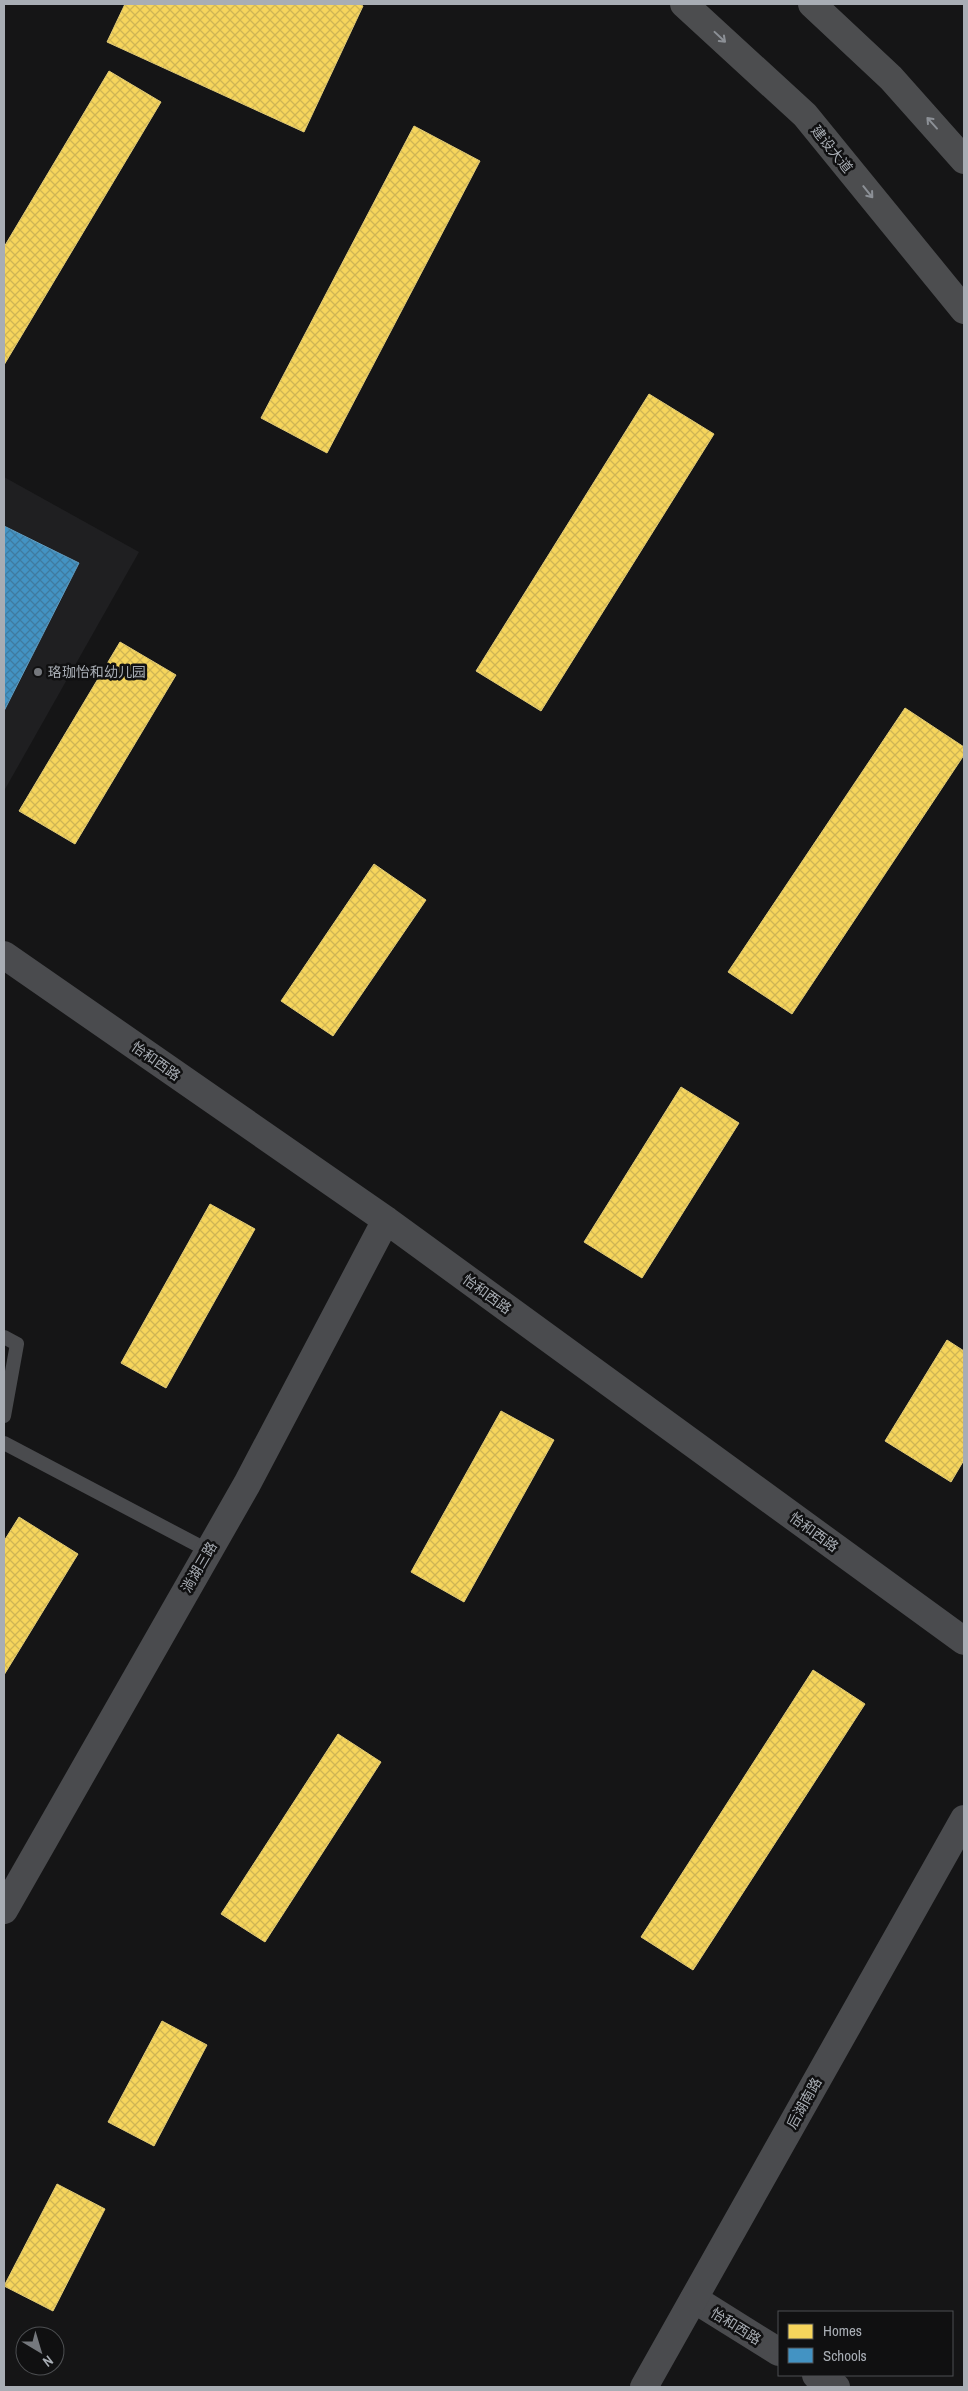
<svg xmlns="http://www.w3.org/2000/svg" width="968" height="2391" font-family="'Archivo Narrow','Noto Sans SC',sans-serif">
<defs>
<pattern id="homes-cross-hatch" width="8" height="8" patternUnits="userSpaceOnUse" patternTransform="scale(1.25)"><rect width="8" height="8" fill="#f6d55c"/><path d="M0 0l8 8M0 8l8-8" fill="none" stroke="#cfb554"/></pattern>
<pattern id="schools-cross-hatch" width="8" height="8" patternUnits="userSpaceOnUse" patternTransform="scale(1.25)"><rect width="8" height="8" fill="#4393c3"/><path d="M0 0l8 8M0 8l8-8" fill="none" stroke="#3f7ba0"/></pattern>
</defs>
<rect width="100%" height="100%" fill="#151516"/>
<path fill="#1f1f21" d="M4 477 139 552 4 791Z"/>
<path fill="url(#homes-cross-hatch)" stroke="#dfc976" d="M125 4H359L363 6 304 132 107 42Z
M109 71 161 102 4 365V247Z
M414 126 480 161 327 453 261 418Z
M649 394 714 434 541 711 476 671Z
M120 642 176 675 75 844 19 811Z
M905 708 964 747V755L792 1014 728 972Z
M374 864 426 900 333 1036 281 1001Z
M681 1087 739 1123 642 1278 584 1242Z
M210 1204 255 1229 166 1388 121 1363Z
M947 1340 964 1351V1460L951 1482 885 1441Z
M501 1411 554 1440 464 1602 411 1572Z
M19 1517 78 1554 4 1675V1541Z
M813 1670 865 1704 693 1970 641 1937Z
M338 1734 381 1762 265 1942 221 1914Z
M162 2021 207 2045 154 2146 108 2122Z
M57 2184 105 2209 53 2311 4 2286Z"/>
<path fill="url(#schools-cross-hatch)" stroke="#619bbe" d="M4 526 79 563 4 711Z"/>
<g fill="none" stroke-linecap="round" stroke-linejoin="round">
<path stroke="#4a4b4e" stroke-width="14" d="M4 1337 17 1344 4 1416
M4 1443 209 1551"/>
<path stroke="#4a4b4e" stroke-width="28" d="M4 955 386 1220 964 1641
M4 1910 247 1484 386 1220
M694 2299 779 2352
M816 2375 836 2387"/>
<path stroke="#4a4b4e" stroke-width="28" d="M644 2387 964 1819"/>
<path stroke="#4c4d4f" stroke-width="28" d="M684 4 805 115 964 310
M812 4 891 78 964 160"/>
</g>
<defs><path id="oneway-shaft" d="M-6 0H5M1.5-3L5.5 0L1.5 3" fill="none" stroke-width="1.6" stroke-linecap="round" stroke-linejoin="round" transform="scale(1.25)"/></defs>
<g stroke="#8c9096">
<use href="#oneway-shaft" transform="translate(720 37) rotate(43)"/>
<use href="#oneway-shaft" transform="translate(932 123) rotate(-132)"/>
<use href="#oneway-shaft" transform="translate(868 192) rotate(51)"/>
</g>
<circle fill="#75787d" stroke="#101011" stroke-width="2" cx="38" cy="672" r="5"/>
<g text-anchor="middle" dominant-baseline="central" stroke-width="5" stroke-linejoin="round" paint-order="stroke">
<g font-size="14" fill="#a8adb4" stroke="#101011">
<text transform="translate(832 149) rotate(51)">建设大道</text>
<text transform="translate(156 1061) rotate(35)">怡和西路</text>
<text transform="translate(487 1294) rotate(36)">怡和西路</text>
<text transform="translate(814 1532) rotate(36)">怡和西路</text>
<text transform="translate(199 1567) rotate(-60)">淌湖三路</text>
<text transform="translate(804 2103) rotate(-61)">后湖南路</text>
<text transform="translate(736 2326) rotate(32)">怡和西路</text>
</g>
<g font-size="14" fill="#a8adb4" stroke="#101011" text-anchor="start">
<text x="48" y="672">珞珈怡和幼儿园</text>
</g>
</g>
<rect width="968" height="2391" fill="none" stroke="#a8adb4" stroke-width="10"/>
<rect x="778" y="2311" width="175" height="65" fill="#101011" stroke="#4d4f52"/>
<rect x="788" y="2324" width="25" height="15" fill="#f6d55c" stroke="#4d4f52"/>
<text x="823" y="2336" font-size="15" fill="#a8adb4">Homes</text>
<rect x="788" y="2348" width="25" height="15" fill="#4393c3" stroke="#4d4f52"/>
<text x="823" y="2361" font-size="15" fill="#a8adb4">Schools</text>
<g transform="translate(40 2351) rotate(142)"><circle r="24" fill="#101011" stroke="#4d4f52"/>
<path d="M0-4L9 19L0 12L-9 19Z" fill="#75787d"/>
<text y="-8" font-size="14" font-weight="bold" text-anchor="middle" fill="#a8adb4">N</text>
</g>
</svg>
